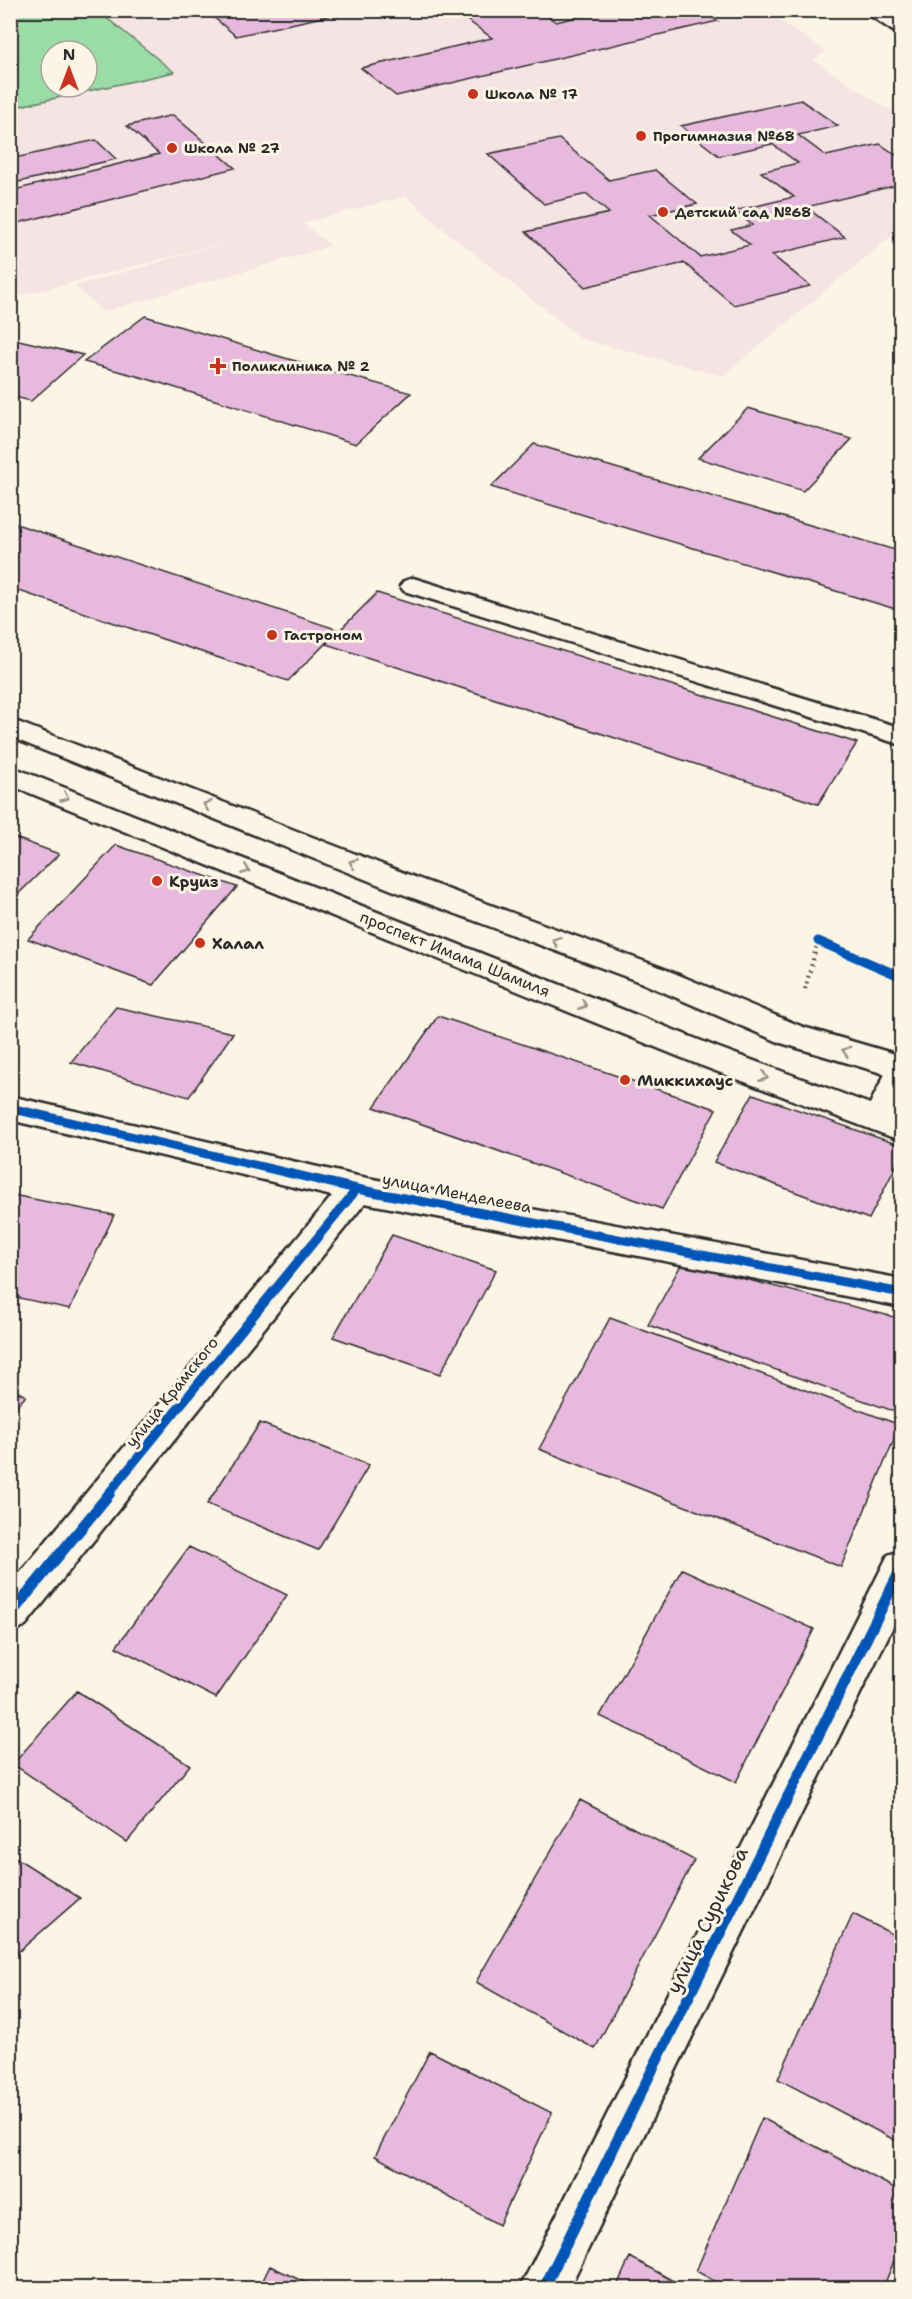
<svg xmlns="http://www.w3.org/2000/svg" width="912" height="2299" font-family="'Shantell Sans',sans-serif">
<rect width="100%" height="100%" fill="#fcf5e5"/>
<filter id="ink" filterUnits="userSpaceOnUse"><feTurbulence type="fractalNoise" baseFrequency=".0167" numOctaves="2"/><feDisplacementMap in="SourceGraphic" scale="12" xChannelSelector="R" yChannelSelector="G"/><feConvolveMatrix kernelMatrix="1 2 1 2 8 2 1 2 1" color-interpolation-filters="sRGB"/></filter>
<g filter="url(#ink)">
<path fill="#f6e3e3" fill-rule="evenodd" d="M11 11H765L826 51 814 60 901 118V228L723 376 582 339 439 226 406 196 303 223 331 246 103 312 75 286 232 241 11 298ZM51 51H87V87H51Z"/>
<path fill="#9adba6" stroke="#628368" stroke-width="1.5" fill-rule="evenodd" d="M10 11H98L174 72 11 108ZM51 51H87V87H51Z"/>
<path fill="#e7badd" stroke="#2b2b2b" stroke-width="1.5" d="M205 10H355L236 36Z
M453 10H539L556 22 607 10H701L718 21 396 96 361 68 492 38Z
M801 100 838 126 798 135 826 156 880 144 902 159V184L806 207 845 237 772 255 810 286 734 305 684 263 585 287 526 232 609 213 587 194 544 204 488 154 559 139 609 180 655 170 697 204 650 215 700 257 750 245 731 230 752 225 735 211 794 197 761 172 798 163 772 144 719 156 681 126Z
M173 115 235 168 10 225V191L159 154 127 126Z
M96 140 116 159 10 184V159Z
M145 316 278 356 411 393 356 444 144 378 84 362Z
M10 338 83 355 31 401 10 396Z
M748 408 852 439 803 491 698 458Z
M534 444 902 552V611L491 487Z
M10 522 339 630 288 681 10 588Z
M377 593 857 743 818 804 326 644Z
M10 836 59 854 10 902Z
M116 845 237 887 153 985 28 939Z
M116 1007 233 1033 189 1097 71 1062Z
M438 1016 716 1109 662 1209 374 1107Z
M753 1094 902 1146V1154L869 1219 714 1162Z
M13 1195 114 1215 70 1309 10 1296V1199Z
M392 1235 496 1270 440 1374 333 1337Z
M682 1263 902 1319V1414L648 1325Z
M610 1318 900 1425 841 1567 539 1449Z
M10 1388 26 1396 10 1413Z
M260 1423 369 1465 318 1550 207 1504Z
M189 1547 287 1595 216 1698 116 1647Z
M682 1569 814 1629 736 1782 600 1716Z
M77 1691 190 1765 127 1842 13 1764Z
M580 1800 694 1860 595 2049 476 1982Z
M10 1854 80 1898 10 1959Z
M853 1914 902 1939V2144L778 2079Z
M430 2051 552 2113 499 2225 375 2156Z
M762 2118 902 2192V2241L883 2288H727L696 2271Z
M630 2257 686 2288H616Z
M270 2266 317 2288H259Z"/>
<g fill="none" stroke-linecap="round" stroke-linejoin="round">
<g stroke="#2b2b2b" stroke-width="5">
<path id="minor" d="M862 10H884L902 21V34L896 33Z
M413 578 902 728V745L404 591 400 586 404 581Z
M10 1096 357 1176 902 1279V1307L365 1203 24 1627 10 1632V1585L332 1196 10 1120Z
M902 1550V1608L569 2288H520L888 1555Z"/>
</g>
<g stroke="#2b2b2b" stroke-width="5">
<path id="major" d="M10 719 417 878 662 968 803 1027 902 1056V1106L898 1114 902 1116V1141L697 1064 10 785V766L719 1048 870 1104 885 1074 781 1043 640 982 397 892 10 737Z"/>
</g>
<path stroke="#2b2b2b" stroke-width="4" stroke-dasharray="1.5 4.5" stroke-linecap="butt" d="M805 989 818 941"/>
<use href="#minor" fill="#fcf5e5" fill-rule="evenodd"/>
<use href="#major" fill="#fcf5e5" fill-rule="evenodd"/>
<g stroke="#fcf5e5" stroke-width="13">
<path id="cycleway-far1" d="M818 941 902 977
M10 1108 357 1189 902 1293
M108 1494 357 1189"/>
</g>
<g stroke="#fcf5e5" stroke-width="15">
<path id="cycleway" d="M10 1615 110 1493
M544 2288 902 1567"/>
</g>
<use href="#cycleway-far1" stroke="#0057b8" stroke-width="9"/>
<use href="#cycleway" stroke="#0057b8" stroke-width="11"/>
</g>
<defs><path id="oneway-chevron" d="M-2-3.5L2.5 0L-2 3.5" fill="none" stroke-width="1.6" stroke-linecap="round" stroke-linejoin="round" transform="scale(1.5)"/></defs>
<g stroke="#949088">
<use href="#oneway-chevron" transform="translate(65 797) rotate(22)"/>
<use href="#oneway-chevron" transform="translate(207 805) rotate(-159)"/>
<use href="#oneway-chevron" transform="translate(353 863) rotate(-158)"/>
<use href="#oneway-chevron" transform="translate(246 870) rotate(22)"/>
<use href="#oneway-chevron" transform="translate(556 941) rotate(-159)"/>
<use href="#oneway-chevron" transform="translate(583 1005) rotate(22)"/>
<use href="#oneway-chevron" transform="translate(846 1051) rotate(-163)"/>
<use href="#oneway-chevron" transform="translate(764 1077) rotate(21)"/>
</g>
</g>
<g fill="#c8321e" stroke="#fcf5e5" stroke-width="2">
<circle cx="473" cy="94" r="6"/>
<circle cx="641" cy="136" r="6"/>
<circle cx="172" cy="148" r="6"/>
<circle cx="663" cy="212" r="6"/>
<path d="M215 357h6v6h6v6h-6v6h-6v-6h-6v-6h6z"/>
<circle cx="272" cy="635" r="6"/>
<circle cx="157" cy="881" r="6"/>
<circle cx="200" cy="943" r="6"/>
<circle cx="625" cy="1080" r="6"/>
</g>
<g text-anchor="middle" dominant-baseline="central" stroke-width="6" stroke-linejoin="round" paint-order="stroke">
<g font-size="14" font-weight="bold" fill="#2b2b2b" stroke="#fcf5e5" text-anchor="start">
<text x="485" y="94">Школа № 17</text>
<text x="653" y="136">Прогимназия №68</text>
<text x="184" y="148">Школа № 27</text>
<text x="675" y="212">Детский сад №68</text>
<text x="232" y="366">Поликлиника № 2</text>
<text x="284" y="635">Гастроном</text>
</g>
<g font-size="16" font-weight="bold" fill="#2b2b2b" stroke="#fcf5e5" text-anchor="start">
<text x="169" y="881">Круиз</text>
<text x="212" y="943">Халал</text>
<text x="637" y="1080">Миккихаус</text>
</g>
<g font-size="16" fill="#2b2b2b" stroke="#fcf5e5">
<text transform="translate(455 954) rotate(22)">проспект Имама Шамиля</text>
<text transform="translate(457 1193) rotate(11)">улица Менделеева</text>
<text transform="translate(172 1392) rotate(-51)">улица Крамского</text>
</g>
<g font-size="20" fill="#2b2b2b" stroke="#fcf5e5">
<text transform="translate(707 1920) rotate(-64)">улица Сурикова</text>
</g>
</g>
<rect width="912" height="2299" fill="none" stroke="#fcf5e5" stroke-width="36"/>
<rect x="18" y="18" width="876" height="2263" fill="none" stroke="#2b2b2b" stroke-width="2" filter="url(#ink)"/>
<g transform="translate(69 69)"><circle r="28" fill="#fcf5e5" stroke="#a8a49b" stroke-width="1.5"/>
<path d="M0-4.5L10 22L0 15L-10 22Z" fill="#c8321e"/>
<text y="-9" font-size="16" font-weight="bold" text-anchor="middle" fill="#2b2b2b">N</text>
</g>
</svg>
